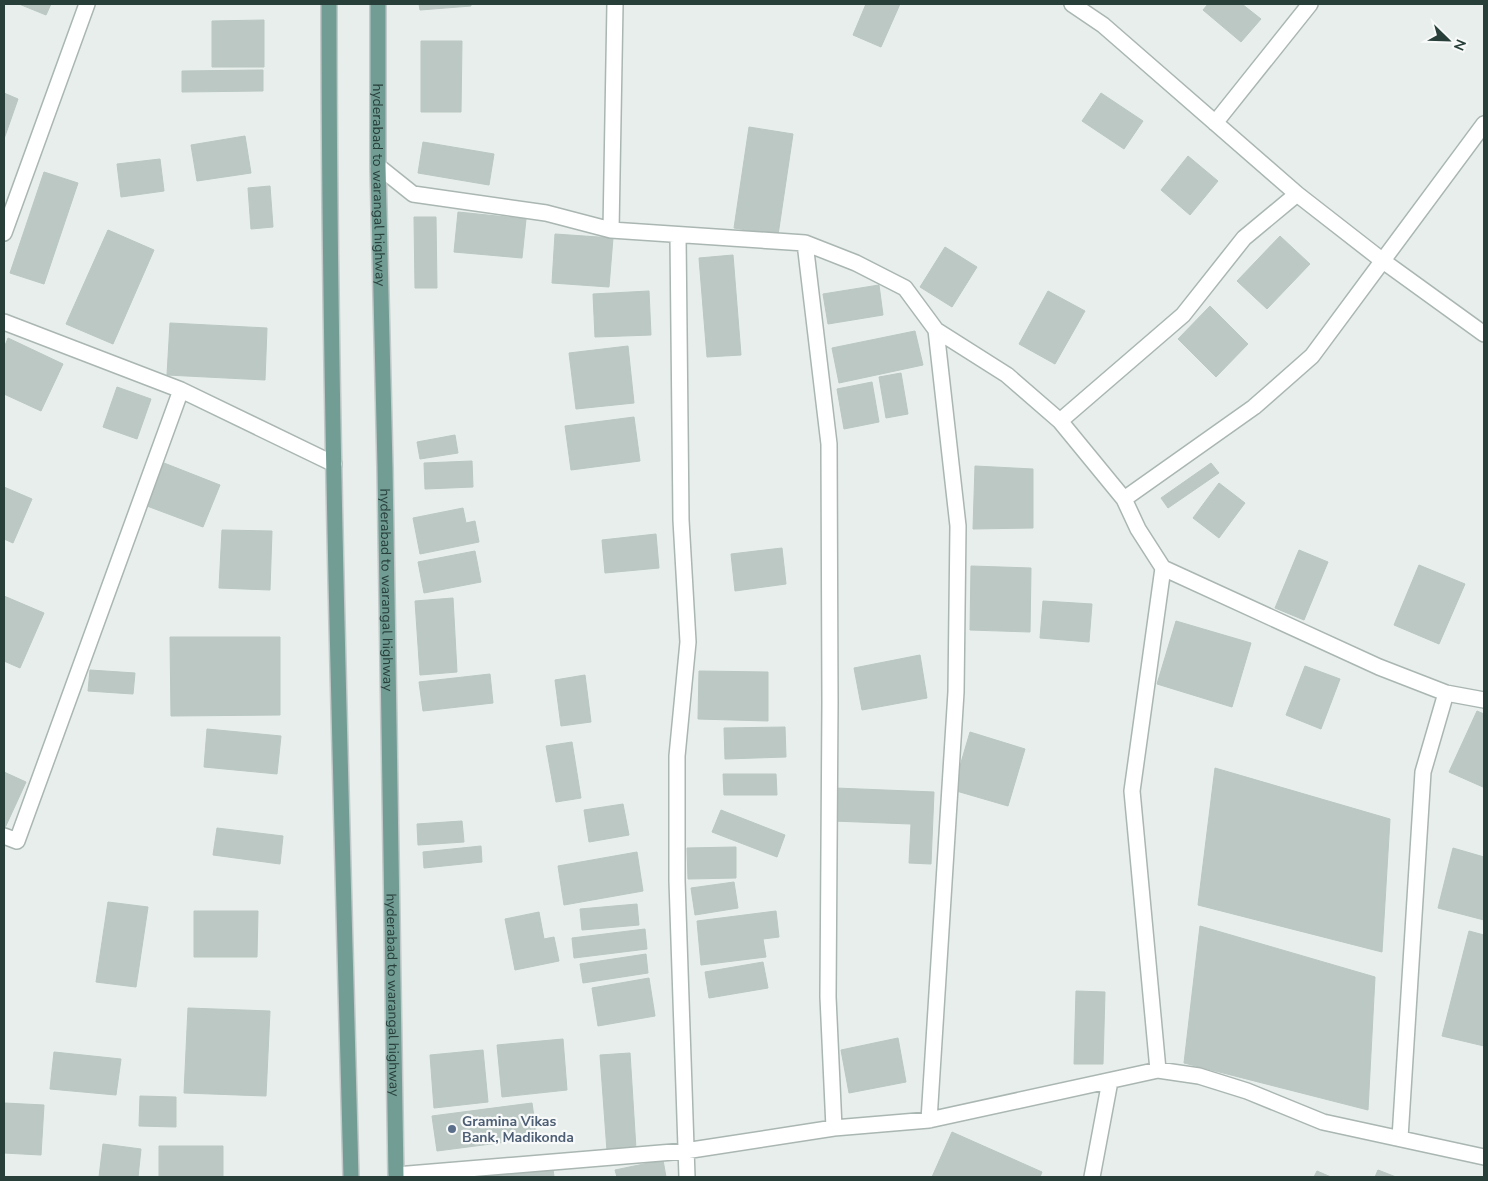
<svg xmlns="http://www.w3.org/2000/svg" width="1488" height="1181" font-family="'Nunito Sans',sans-serif">
<rect width="100%" height="100%" fill="#e7eeeb"/>
<path fill="#bcc8c4" stroke="#bac7c2" d="M19 4H51L46 15Z
M419 4H471V6L420 10Z
M866 4H900L881 47 853 35Z
M1208 4H1242L1261 19 1241 42 1203 10Z
M264 20V67H212V21Z
M421 41H462L461 112H421Z
M263 70V91L182 92V71Z
M4 93 18 99 4 139Z
M1101 93 1143 121 1124 149 1082 121Z
M749 127 793 134 778 235 734 228Z
M245 136 251 173 197 181 191 145Z
M423 142 494 154 489 185 418 173Z
M1188 156 1218 181 1190 215 1161 190Z
M160 159 164 191 121 197 117 164Z
M44 172 78 183 44 284 10 273Z
M270 186 273 227 251 229 248 188Z
M458 212 526 219 522 258 454 252Z
M414 217H436L437 288H415Z
M108 230 154 250 113 344 66 324Z
M555 234 613 238 609 287 552 283Z
M1280 236 1310 264 1267 309 1237 281Z
M945 247 977 267 952 307 920 287Z
M733 255 741 355 707 357 699 258Z
M879 285 883 315 828 324 823 294Z
M649 291 651 335 595 337 593 294Z
M1048 291 1085 311 1055 364 1019 344Z
M1210 306 1248 344 1216 377 1178 339Z
M170 323 267 328 265 380 167 375Z
M915 331 923 365 839 383 832 348Z
M8 338 63 364 41 411 4 394V348Z
M628 346 634 403 576 409 569 353Z
M901 373 908 414 886 418 879 377Z
M872 382 879 422 844 429 837 389Z
M117 387 151 399 137 439 103 427Z
M634 417 640 461 571 470 565 426Z
M455 435 458 453 420 459 417 442Z
M472 461 473 487 425 489 424 463Z
M164 463 220 485 203 527 147 506Z
M1211 463 1219 473 1168 508 1161 498Z
M975 466 1033 469V528L973 529Z
M1219 483 1245 503 1219 538 1193 518Z
M4 487 32 499 13 543 4 539Z
M463 508 466 523 475 521 479 542 420 554 413 518Z
M222 530 272 531 270 590 219 588Z
M656 534 659 568 605 573 602 540Z
M782 548 786 584 735 591 731 554Z
M1299 550 1328 562 1304 620 1275 608Z
M475 551 481 582 424 593 418 562Z
M1419 565 1465 584 1439 644 1394 625Z
M971 566 1031 568 1030 632 970 630Z
M4 596 44 613 20 668 4 661Z
M453 598 457 672 420 675 415 601Z
M1043 601 1092 604 1089 642 1040 638Z
M1176 621 1251 643 1232 707 1157 684Z
M170 637H280V715L171 716Z
M920 655 927 698 862 710 854 668Z
M1305 666 1340 679 1321 729 1286 715Z
M90 670 135 673 133 694 88 691Z
M699 671 768 672V721L698 719Z
M490 674 493 703 423 711 419 682Z
M585 675 591 722 561 726 555 680Z
M1477 711 1484 714 1483 787 1449 772Z
M785 727 786 757 725 759 724 728Z
M207 729 281 736 277 774 204 767Z
M970 732 1025 749 1008 806 953 790Z
M572 742 581 798 556 802 546 746Z
M1215 768 1390 819 1382 952 1198 905Z
M4 772 26 782 4 830Z
M723 774H776L777 795H724Z
M835 788 934 792 931 864 909 863 911 824 833 821Z
M623 804 629 835 589 842 584 810Z
M721 810 785 835 777 857 712 832Z
M462 821 464 842 418 845 417 824Z
M217 828 283 836 280 864 213 855Z
M481 846 482 862 424 868 423 852Z
M736 847V878L688 879 687 848Z
M1453 848 1484 857V920L1438 908Z
M637 852 643 891 564 905 558 866Z
M734 882 738 908 695 915 691 888Z
M108 902 148 907 136 987 96 982Z
M637 904 639 925 582 930 580 909Z
M194 911H258L257 957H194Z
M776 911 779 937 763 939 766 957 701 965 697 921Z
M539 912 544 939 554 937 559 961 515 970 505 919Z
M1200 926 1375 977 1368 1110 1184 1063Z
M645 929 647 949 574 958 572 938Z
M1469 931 1484 935V1046L1442 1036Z
M646 954 648 973 583 983 580 964Z
M763 962 768 988 709 998 705 972Z
M649 978 655 1016 598 1026 592 988Z
M1076 991 1105 992 1103 1064H1074Z
M188 1008 270 1011 266 1096 184 1093Z
M898 1038 906 1082 849 1093 841 1050Z
M563 1039 567 1090 502 1097 497 1045Z
M483 1050 488 1102 434 1108 430 1055Z
M54 1052 121 1059 116 1095 50 1089Z
M630 1053 636 1149 607 1151 600 1055Z
M140 1096 176 1097V1127L139 1126Z
M4 1103 44 1105 41 1155 4 1153Z
M532 1103 537 1138 437 1151 432 1116Z
M952 1132 1042 1172 1040 1177H932Z
M103 1144 141 1149 138 1177H99Z
M159 1146H223V1177H159Z
M663 1160 666 1177H617L615 1170Z
M553 1169 554 1177H476Z
M1378 1170 1396 1177H1375Z
M1317 1171 1331 1177H1314Z"/>
<g fill="none" stroke-linecap="round" stroke-linejoin="round">
<g stroke="#aab6b2" stroke-width="18">
<path id="street" d="M1072 4 1103 25 1297 194 1383 261 1484 334
M1215 123 1310 4
M378 166 413 194 546 213 611 230 805 243 856 263 905 288 936 330 1007 375 1060 421 1124 499 1138 529 1163 568
M611 230 615 4
M4 233 87 4
M678 236 681 520 688 642 677 756V881L687 1177
M805 243 829 444 830 703 828 997 834 1128
M4 322 181 390 334 464
M1060 421 1183 315 1244 238 1297 194
M1124 499 1254 407 1312 356 1484 124
M4 836 17 841 181 390
M1158 1070 1132 791 1163 568 1379 667 1446 693 1484 700
M929 1120 956 692 958 526 936 330
M1400 1138 1423 772 1446 693
M396 1175 685 1151 834 1128 929 1120 1158 1070 1199 1076 1247 1091 1323 1122 1484 1157
M1092 1177 1110 1081"/>
</g>
<g stroke="#c3c9c8" stroke-width="18">
<g id="primary">
<path d="M329 4C329 395 341 786 351 1177"/>
<path id="s1" d="M378 4V166L385 467 396 1177"/>
</g>
</g>
<use href="#street" stroke="#fff" stroke-width="15"/>
<use href="#primary" stroke="#719d95" stroke-width="15"/>
</g>
<circle fill="#5c6f8a" stroke="#f7faf9" stroke-width="2" cx="452" cy="1129" r="5"/>
<g text-anchor="middle" dominant-baseline="central" stroke-width="4.5" stroke-linejoin="round" paint-order="stroke">
<g font-size="14" fill="#273e39" stroke="#f7faf9">
<text stroke="none"><textPath href="#s1" startOffset="181">hyderabad to warangal highway</textPath></text>
<text stroke="none"><textPath href="#s1" startOffset="586">hyderabad to warangal highway</textPath></text>
<text stroke="none"><textPath href="#s1" startOffset="991">hyderabad to warangal highway</textPath></text>
</g>
<g font-size="14" font-weight="bold" fill="#4e5e75" stroke="#f7faf9" text-anchor="start">
<text x="462" y="1121">Gramina Vikas<tspan x="462" dy="16">Bank, Madikonda</tspan></text>
</g>
</g>
<rect width="1488" height="1181" fill="none" stroke="#273e39" stroke-width="10"/>
<g transform="translate(1448 40) rotate(113)" stroke="#f7faf9" stroke-width="4" paint-order="stroke">
<path d="M0-4L9 19L0 12L-9 19Z" fill="#273e39"/>
<text y="-8" font-size="14" font-weight="bold" text-anchor="middle" fill="#273e39">N</text>
</g>
</svg>
